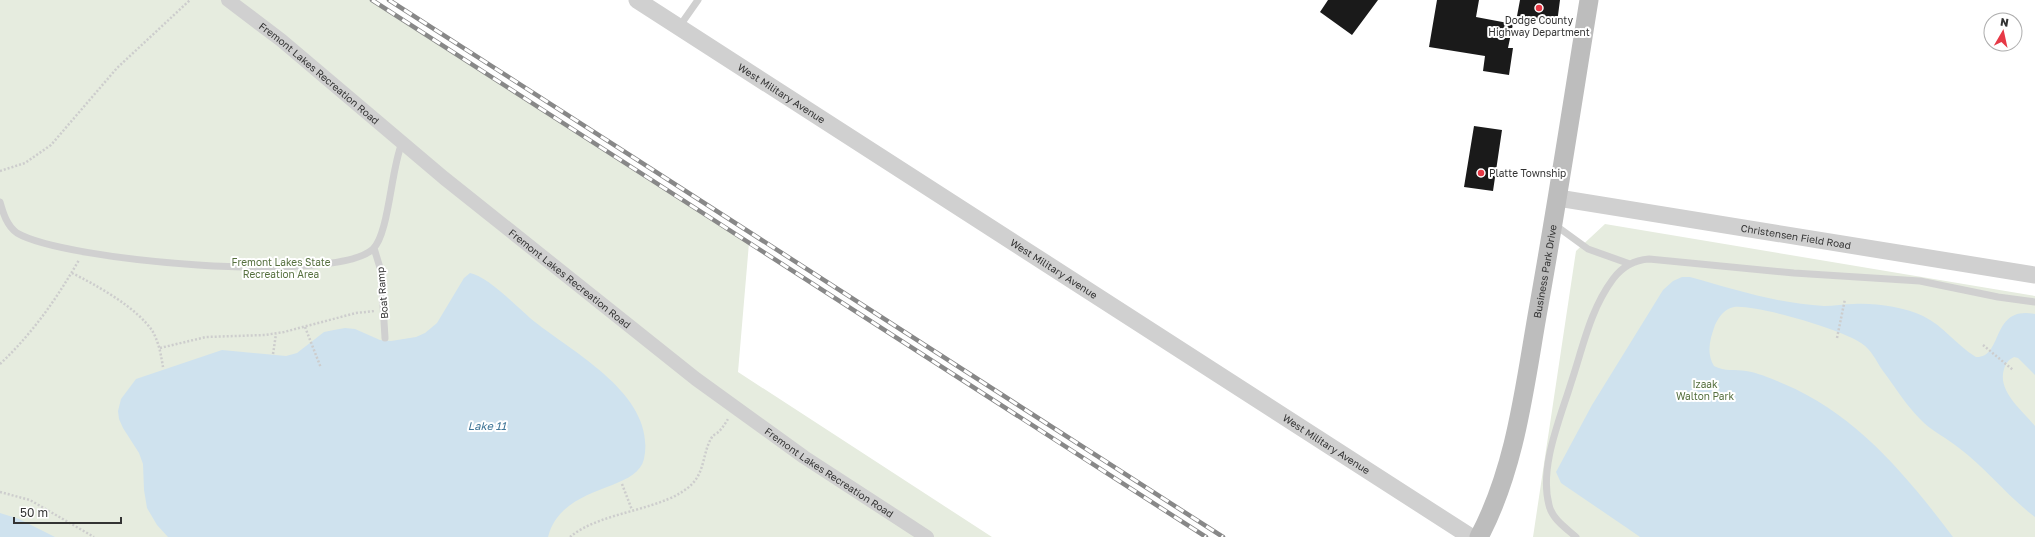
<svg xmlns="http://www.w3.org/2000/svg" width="2035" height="537" font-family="'Golos Text',sans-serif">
<rect width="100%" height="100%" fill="#fff"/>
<path fill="#e6ecdf" d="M0 0H372L749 243 738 372 992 537H0Z
M1605 224 2035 296V537H1533L1576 251Z"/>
<path fill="#cfe2ee" d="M470 273C488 276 520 310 535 322 575 354 657 396 644 459 636 493 562 483 548 537H168L157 525 147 508 144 490 143 464 139 453 123 428 119 419 118 411 121 399 136 379 222 350 286 356 297 353 324 332 334 330 345 328 355 329 380 340 391 341 416 337 425 333 437 323 464 278Z
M1682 277H1690C1733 289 1779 304 1824 306 1834 306 1844 304 1854 304 1876 303 1903 307 1923 316 1944 326 1957 346 1976 357 2004 358 1990 305 2035 314V375L2018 358 2014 357C2008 360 2006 363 2004 369 1997 391 2022 410 2035 426V517C2007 496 1986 468 1959 448 1947 438 1931 431 1920 419 1906 405 1895 387 1883 371 1876 361 1872 350 1861 343 1844 330 1755 304 1734 307 1724 309 1719 317 1715 325 1710 339 1706 353 1714 366 1725 372 1735 369 1746 371 1759 373 1772 379 1784 384 1856 414 1907 476 1953 537H1640L1630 530 1561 483 1556 472 1592 405 1663 290 1673 281Z
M0 513 19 519 55 537H0Z"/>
<path fill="#1a1a1a" d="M1328 0H1378L1352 35 1320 12Z
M1437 0H1479L1476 17 1513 24 1508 48H1513L1509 75 1483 71 1485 56 1429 47Z
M1520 0H1560L1557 23 1517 16Z
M1474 126 1502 130 1493 191 1464 187Z"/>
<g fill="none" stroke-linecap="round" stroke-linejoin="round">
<path stroke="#cdcdcd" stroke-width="2.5" stroke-dasharray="2 2" stroke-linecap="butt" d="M0 171 25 163 51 145 117 68 190 0
M72 273C96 285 138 308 153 332 159 343 161 355 163 367
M305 327 321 368
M1837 338 1845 299
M1983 345 2013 370
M160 348 206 337 265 335 284 332 356 313 375 311
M273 354 276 334
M0 364C33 333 57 298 79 260
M622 484 632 510
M0 492 30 500 94 537
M570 537C602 510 667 511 693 483 705 470 703 451 712 437 714 434 719 433 721 429 724 426 726 422 728 419"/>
<path stroke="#d0d0d0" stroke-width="7" d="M679 27 698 0
M0 202C3 213 7 226 17 233 64 261 334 285 373 249 389 234 391 168 402 143
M1555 225 1588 249 1630 264
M374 248 381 271 385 338
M1576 537C1566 528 1552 519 1549 505 1539 467 1560 419 1571 383 1583 347 1590 310 1613 279 1622 267 1634 260 1649 259L1794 273 1920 281 1998 297 2035 302"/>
<path stroke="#d0d0d0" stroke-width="14" id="s1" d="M228 0 281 40 444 178 696 379 804 457 927 537"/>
<g stroke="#d0d0d0" stroke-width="17">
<path id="s2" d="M637 0 1471 537"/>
<path id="s3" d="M1558 198 2035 275"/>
</g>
<path stroke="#bdbdbd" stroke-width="19" id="s4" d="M1479 537C1515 469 1524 391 1537 316 1556 211 1572 105 1589 0"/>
<g stroke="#888" stroke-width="4.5">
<path id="rail" d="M372 0 1206 537
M389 0 1223 537"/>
</g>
<use href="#rail" stroke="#fff" stroke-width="3" stroke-dasharray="9" stroke-linecap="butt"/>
</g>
<g fill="#e63946" stroke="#fff" stroke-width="1.5">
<circle cx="1539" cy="8" r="4"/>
<circle cx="1481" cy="173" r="4"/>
</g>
<g text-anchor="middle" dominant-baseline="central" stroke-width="4" stroke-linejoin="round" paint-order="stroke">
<g font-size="10" fill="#333" stroke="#fff">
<text x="1539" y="20">Dodge County<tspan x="1539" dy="12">Highway Department</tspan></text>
<text x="1489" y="173" text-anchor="start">Platte Township</text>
</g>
<g font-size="10" fill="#333" stroke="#fff">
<text stroke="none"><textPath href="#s1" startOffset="117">Fremont Lakes Recreation Road</textPath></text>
<text stroke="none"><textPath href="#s2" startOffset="172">West Military Avenue</textPath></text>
<text stroke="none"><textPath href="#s3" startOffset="241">Christensen Field Road</textPath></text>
<text stroke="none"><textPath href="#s2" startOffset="496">West Military Avenue</textPath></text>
<text stroke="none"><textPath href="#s4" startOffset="275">Business Park Drive</textPath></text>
<text stroke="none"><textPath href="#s1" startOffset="441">Fremont Lakes Recreation Road</textPath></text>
<text transform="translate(382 293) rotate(-95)">Boat Ramp</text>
<text stroke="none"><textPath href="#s2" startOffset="820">West Military Avenue</textPath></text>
<text stroke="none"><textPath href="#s1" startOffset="765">Fremont Lakes Recreation Road</textPath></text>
</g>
<g font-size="10" fill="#56703f" stroke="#fff">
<text x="281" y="262">Fremont Lakes State<tspan x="281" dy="12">Recreation Area</tspan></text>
<text x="1705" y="384">Izaak<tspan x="1705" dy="12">Walton Park</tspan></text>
</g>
<g font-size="11" font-style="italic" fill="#3f7597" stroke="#fff">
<text x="487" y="425">Lake 11</text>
</g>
</g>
<g transform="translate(2003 32) rotate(9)"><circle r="19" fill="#ffffff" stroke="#adadad"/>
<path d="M0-3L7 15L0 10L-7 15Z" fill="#e63946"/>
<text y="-6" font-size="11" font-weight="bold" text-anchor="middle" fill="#333333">N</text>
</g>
<path d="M14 517v6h107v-6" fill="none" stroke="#333333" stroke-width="2"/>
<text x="20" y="517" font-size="12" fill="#333333" stroke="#ffffff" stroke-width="3" paint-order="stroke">50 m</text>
</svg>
